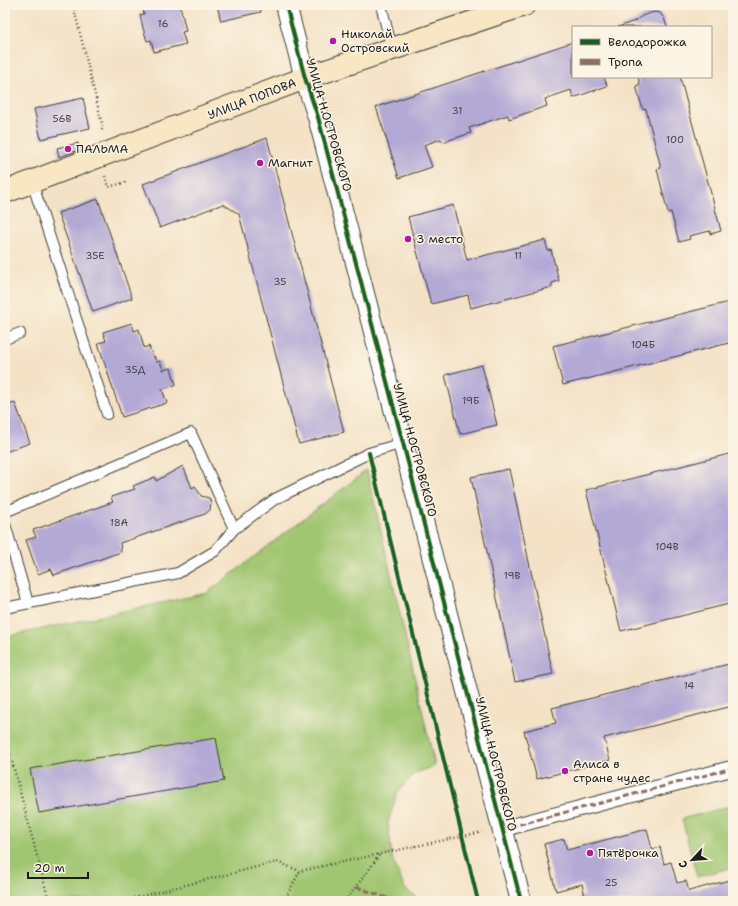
<svg xmlns="http://www.w3.org/2000/svg" width="738" height="906" font-family="'Shantell Sans',sans-serif">
<rect width="100%" height="100%" fill="#fcf5e5"/>
<filter id="ink" filterUnits="userSpaceOnUse"><feTurbulence type="fractalNoise" baseFrequency=".025" numOctaves="2"/><feDisplacementMap in="SourceGraphic" scale="8" xChannelSelector="R" yChannelSelector="G"/><feConvolveMatrix kernelMatrix="1 2 1 2 8 2 1 2 1" color-interpolation-filters="sRGB"/></filter>
<filter id="wash" filterUnits="userSpaceOnUse"><feTurbulence type="fractalNoise" baseFrequency=".012" numOctaves="4" result="noise"/><feDisplacementMap in="SourceGraphic" scale="16" xChannelSelector="R" yChannelSelector="G"/><feGaussianBlur stdDeviation="0.9" result="paint"/><feColorMatrix in="noise" values="0 0 0 0 0 0 0 0 0 0 0 0 0 0 0 0 0 1.4 0 .05"/><feComposite in="paint" operator="in"/></filter>
<g filter="url(#wash)">
<rect width="100%" height="100%" fill="#f4e2c6"/>
<path fill="#a0c671" stroke="#5e7146" d="M367 470 435 766 415 773 397 793 388 823 392 858 405 889 421 901H5V637L207 593Z
M733 805V867L697 877 682 819Z"/>
<g id="blocks">
<path fill="#b3a9d5" d="M142 5H175L176 6 180 5 186 31 182 32 186 44 154 52 151 40 147 41 143 28 140 15 144 14Z
M217 5H260L261 12 221 21Z
M655 12 660 13 664 18 667 27H618L635 21 642 16 647 14Z
M573 42V77H604L607 86 573 98 571 90 545 99 547 106 509 119 508 115 469 128 471 133 443 142 441 139 424 145 432 167 399 178 376 107Z
M638 77H680L721 231 710 234V231L689 236 690 239 679 242 671 212 668 213 657 169 661 168 646 109 643 110 636 86 640 84Z
M83 98 90 128 41 139 34 109Z
M267 138 344 432 299 444 239 214 223 204 160 228 143 184Z
M78 143 79 150 59 157 57 148Z
M98 199 132 298 93 312 58 213Z
M453 205 467 260 545 240 548 251 551 250 559 281 552 283V287L471 308 468 295 431 304 408 217Z
M733 301V342L563 385 553 346Z
M132 323 134 331 139 329 144 348 149 346 153 357 154 356 156 362 160 361 163 370 171 368 176 385 162 389 167 403 122 417 98 343 106 341 103 332Z
M482 365 497 425 460 434 445 375Z
M15 403 30 443 5 452V406Z
M733 453V603L621 631 586 490Z
M183 466 192 488 195 486 201 496 209 498 211 503 210 510 205 514 120 543 121 552 54 575 51 569 38 574 26 540 36 537 33 530 113 502 111 497 135 489 133 486 155 477 156 481Z
M509 469 553 674 515 682 471 477Z
M733 663V706L604 738 610 760 537 779 524 731 556 723 552 708Z
M216 738 224 781 39 813 30 769Z
M647 829 652 849 660 847 664 864 671 862 677 883 686 881 689 891 733 879V901H580L579 897 585 896 582 884 556 891 544 844 564 839 567 850Z"/>
</g>
</g>
<g filter="url(#ink)">
<use href="#blocks" fill-opacity="0" stroke="#3c3a36" stroke-width="1"/>
<g fill="none" stroke-linecap="round" stroke-linejoin="round">
<g stroke="#3c3a36" stroke-width="12">
<path id="service" d="M381 5 392 49
M32 182 107 414
M5 339 20 333
M5 512 191 433 234 529
M5 524 28 603
M5 608 178 573 215 551 234 529 275 499 369 453 403 443"/>
</g>
<g stroke="#3c3a36" stroke-width="17">
<path id="pedestrian" d="M502 829 733 768"/>
</g>
<g stroke="#3c3a36" stroke-width="22">
<path id="minor" d="M286 5 305 78 318 117 403 443 521 901"/>
</g>
<g stroke="#3c3a36" stroke-width="24">
<path id="secondary" d="M5 192 305 78 524 5"/>
</g>
<path stroke="#3c3a36" stroke-width="2.5" stroke-dasharray="1 3" stroke-linecap="butt" d="M73 5 103 127 101 133
M105 176 109 187 126 182
M372 467 478 901
M5 735 49 901
M122 901 277 862 300 871
M284 901 300 871 482 832
M345 901 368 871 380 854"/>
<use href="#service" stroke="#fff" stroke-width="10"/>
<use href="#pedestrian" stroke="#fff" stroke-width="15"/>
<use href="#minor" stroke="#fff" stroke-width="20"/>
<use href="#secondary" stroke="#f9e7c3" stroke-width="22"/>
<path stroke="#8d6e63" stroke-width="3" stroke-dasharray="6 3" stroke-linecap="butt" d="M502 829 733 768
M356 887 396 901"/>
<g stroke="#fcf5e5" stroke-width="6">
<path id="cycleway" d="M286 5 305 78 318 117 403 443 521 901
M369 453 478 901"/>
</g>
<use href="#cycleway" stroke="#1b5e20" stroke-width="4"/>
</g>
</g>
<g fill="#b5179e" stroke="#fcf5e5" stroke-width="1.5">
<circle cx="333" cy="41" r="4"/>
<circle cx="68" cy="149" r="4"/>
<circle cx="260" cy="163" r="4"/>
<circle cx="408" cy="239" r="4"/>
<circle cx="565" cy="771" r="4"/>
<circle cx="590" cy="853" r="4"/>
</g>
<g text-anchor="middle" dominant-baseline="central" stroke-width="3" stroke-linejoin="round" paint-order="stroke">
<g font-size="10" fill="#423f4a">
<text x="163" y="23">16</text>
<text x="457" y="110">31</text>
<text x="62" y="118">56В</text>
<text x="675" y="139">100</text>
<text x="95" y="255">35Е</text>
<text x="518" y="255">11</text>
<text x="280" y="281">35</text>
<text x="643" y="344">104Б</text>
<text x="135" y="369">35Д</text>
<text x="471" y="400">19Б</text>
<text x="119" y="522">18А</text>
<text x="667" y="546">104В</text>
<text x="512" y="575">19В</text>
<text x="689" y="685">14</text>
<text x="611" y="882">25</text>
</g>
<g font-size="12" fill="#1c1c1c" stroke="#fcf5e5" text-anchor="start">
<text x="341" y="34">Николай<tspan x="341" dy="14">Островский</tspan></text>
<text x="76" y="149">ПАЛЬМА</text>
<text x="268" y="163">Магнит</text>
<text x="416" y="239">3 место</text>
<text x="573" y="764">Алиса в<tspan x="573" dy="14">стране чудес</tspan></text>
<text x="598" y="853">Пятёрочка</text>
</g>
<g font-size="12" fill="#1c1c1c" stroke="#fcf5e5">
<text transform="translate(252 99) rotate(-21)">УЛИЦА ПОПОВА</text>
<text transform="translate(329 125) rotate(74)">УЛИЦА Н.ОСТРОВСКОГО</text>
<text transform="translate(415 450) rotate(75)">УЛИЦА Н.ОСТРОВСКОГО</text>
<text transform="translate(496 764) rotate(76)">УЛИЦА Н.ОСТРОВСКОГО</text>
</g>
</g>
<rect width="738" height="906" fill="none" stroke="#fcf5e5" stroke-width="20"/>
<rect x="572" y="26" width="140" height="52" fill="#fcf5e5" stroke="#a29e95"/>
<rect x="580" y="39" width="20" height="6" fill="#1b5e20" stroke="#a29e95"/>
<text x="608" y="46" font-size="12" fill="#1c1c1c">Велодорожка</text>
<rect x="580" y="59" width="20" height="6" fill="#8d6e63" stroke="#a29e95"/>
<text x="608" y="66" font-size="12" fill="#1c1c1c">Тропа</text>
<g transform="translate(692 860) rotate(244)" stroke="#fcf5e5" stroke-width="3" paint-order="stroke">
<path d="M0-3L7 15L0 10L-7 15Z" fill="#1c1c1c"/>
<text y="-6" font-size="11" font-weight="bold" text-anchor="middle" fill="#1c1c1c">С</text>
</g>
<path d="M28 872v6h60v-6" fill="none" stroke="#1c1c1c" stroke-width="2"/>
<text x="34" y="872" font-size="12" fill="#1c1c1c" stroke="#fcf5e5" stroke-width="3" paint-order="stroke">20 m</text>
</svg>
